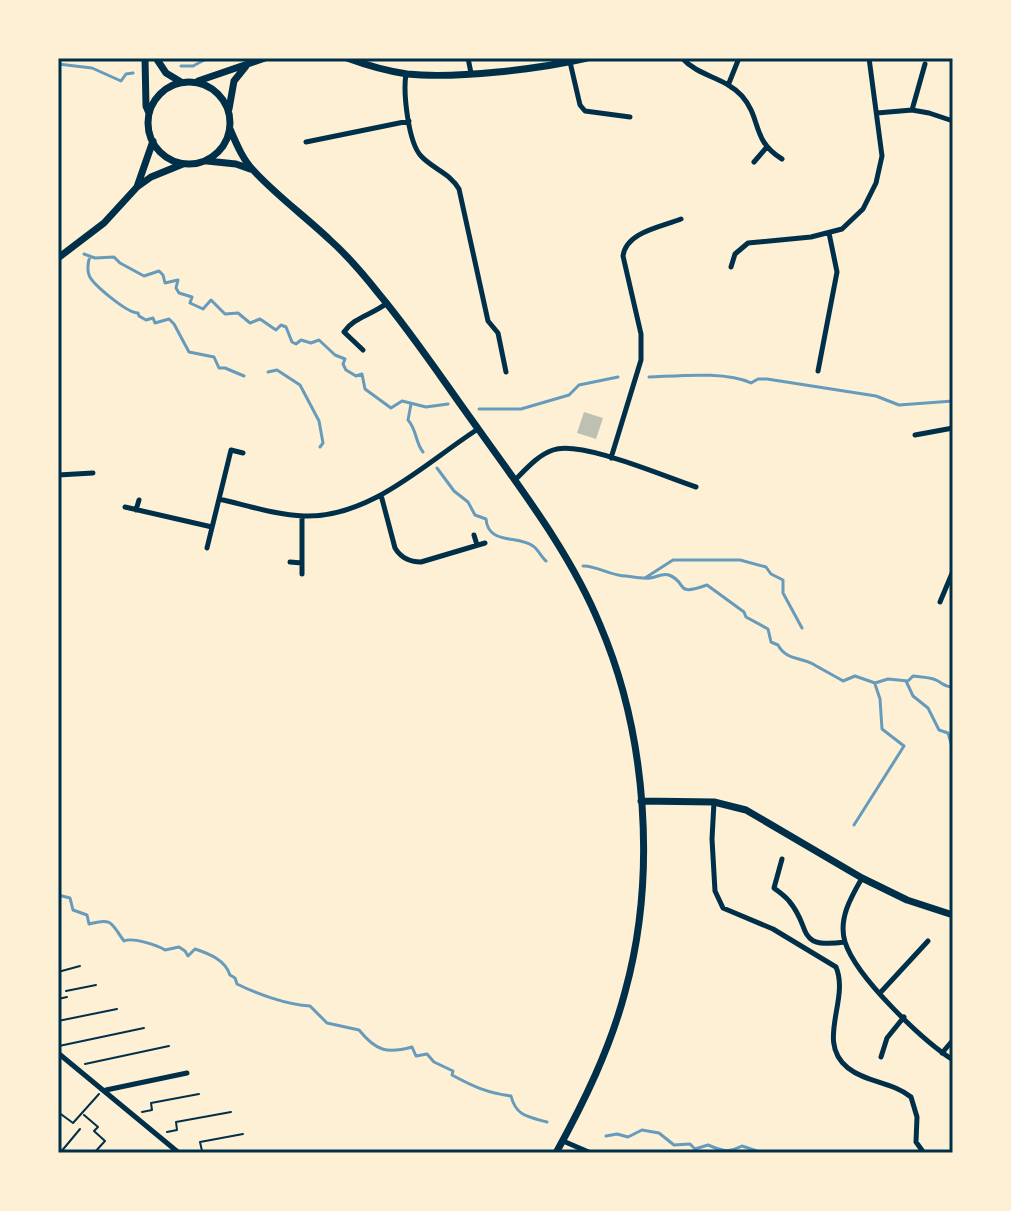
<svg xmlns="http://www.w3.org/2000/svg" width="1011" height="1211" font-family="'Fira Sans',sans-serif">
<rect width="100%" height="100%" fill="#fdf0d5"/>
<g fill="none" stroke-linecap="round" stroke-linejoin="round">
<path stroke="#669bbc" stroke-width="3" d="M58 64 92 68 121 81 126 74 133 73
M181 66H193L208 58
M58 240H59
M84 254 95 258 114 257 120 263 144 276 159 271 163 275 165 283 178 280 176 288 179 293 192 297 190 303 203 309 211 300 225 314 238 313 250 323 260 319 276 330 281 325 286 327 292 342 296 344 301 340 311 343 319 340 335 355 345 359 343 364 346 370 356 376 362 374 365 389 391 408 402 401 426 407 448 404
M90 256C88 262 87 269 89 275 92 284 127 313 138 313L139 316 146 320 153 318 155 323 169 319 174 324 189 352 214 357 219 368H225L244 376
M268 372 277 370 300 385 319 421 323 443 320 447
M649 377C678 376 726 371 751 383L758 379H767L876 396 899 405 953 401
M411 404 408 420C417 430 415 442 423 452
M479 409H521L569 395 579 385 618 377
M437 468 454 491 468 502 475 515 486 519C488 545 518 535 533 546 538 549 541 557 546 561
M583 566C595 565 611 576 626 576 633 577 643 579 650 578 657 577 662 573 669 575 689 583 673 597 707 585L744 612 746 617 768 629 771 642 778 645C786 660 800 657 813 664 823 670 833 675 843 681L855 676 875 683 888 679 908 681 913 676C919 677 930 677 936 680 944 684 944 687 953 687
M645 578 673 560H740L766 567 771 574 783 580V593L802 628
M906 681 913 696 928 708 939 730 948 733 953 750
M854 825 904 746 882 729 880 699 875 684
M58 895 70 898 73 910 87 915 89 924C114 917 111 924 124 941 132 937 157 945 165 950L179 947 185 951 188 956 195 949C210 954 225 960 230 975L235 978 237 984C257 994 288 1005 310 1006L327 1023 359 1030C376 1051 387 1054 412 1047L416 1056 427 1054 434 1062 453 1071 452 1075C474 1087 488 1093 511 1096 516 1116 528 1117 547 1122
M606 1136 617 1134 628 1137 642 1130 659 1133 674 1145 690 1144 695 1149 708 1145C722 1151 728 1153 742 1146L763 1153"/>
</g>
<path fill="#bec0b2" d="M584 412 603 418 596 439 577 433Z"/>
<g fill="none" stroke-linecap="round" stroke-linejoin="round">
<path stroke="#003049" stroke-width="2" d="M58 972 80 966
M66 991 96 985
M58 999 67 997
M58 1021 117 1009
M59 1046 144 1028
M85 1064 169 1046
M58 1112 73 1123 99 1094
M142 1112 152 1110 151 1103 199 1094
M84 1115 98 1127 94 1131 105 1141 94 1153
M167 1132 177 1130 176 1122 231 1112
M60 1153 80 1129
M188 1153 202 1151 200 1142 243 1134"/>
<path stroke="#003049" stroke-width="5" d="M468 58 471 73
M682 58C699 77 725 77 742 96 762 119 751 140 782 159
M570 62 580 105 585 111 630 117
M406 74C403 92 408 142 421 156 433 169 450 173 459 189L488 321 498 333 506 372
M729 83 739 58
M912 110 929 113 953 121
M877 113 912 110 925 64
M953 138V137
M306 142 409 121
M754 162 766 148
M731 267 735 254 748 243 811 237 842 229 863 209 876 183 882 156 869 58
M363 350 344 332C354 317 372 315 387 303
M818 371 837 272 829 233
M915 435 953 428
M611 458 641 360V334L623 256C626 232 661 227 681 219
M58 475 93 473
M515 480C526 469 538 455 553 450 581 440 665 477 696 487
M381 495 395 548C401 558 409 562 421 562L485 543
M219 499C246 505 276 515 304 516 371 518 425 463 478 429
M125 507 212 527
M136 510 139 500
M302 516V574
M474 535 477 545
M207 548 231 450 243 453
M290 562 302 563
M940 602 953 571
M714 802 712 839 715 891 723 908 773 929 836 967C850 1000 815 1042 848 1068 867 1083 893 1082 911 1097L917 1117 916 1142 924 1153
M782 859 774 888C779 892 785 896 789 901 813 929 794 949 845 942
M862 878C851 897 838 919 845 942 856 977 922 1040 953 1060
M880 993 928 941
M58 1053 179 1153
M942 1053 953 1040
M881 1057 887 1038 904 1017
M106 1090 187 1073
M563 1141 591 1153"/>
<path stroke="#003049" stroke-width="7" d="M145 58 146 106 149 113
M156 58 166 73 181 82
M347 58C366 65 387 71 407 74 456 79 540 69 587 58
M198 81 265 58
M148 123a41 41 0 1 1 82 0a41 41 0 1 1-82 0Z
M229 109 234 81 246 66
M230 129C236 143 243 160 254 171 277 196 306 217 330 240 348 256 364 275 379 294 415 337 446 385 479 430 523 492 571 554 600 625 647 735 657 876 625 992 610 1049 584 1102 556 1153
M207 161 236 164 250 169
M137 187 153 141
M58 258 104 223 137 187 151 177 183 164
M641 801 714 802 746 810 862 878 907 900 953 915"/>
</g>
<rect width="1011" height="1211" fill="none" stroke="#fdf0d5" stroke-width="120"/>
<rect x="60" y="60" width="891" height="1091" fill="none" stroke="#003049" stroke-width="3"/>
</svg>
